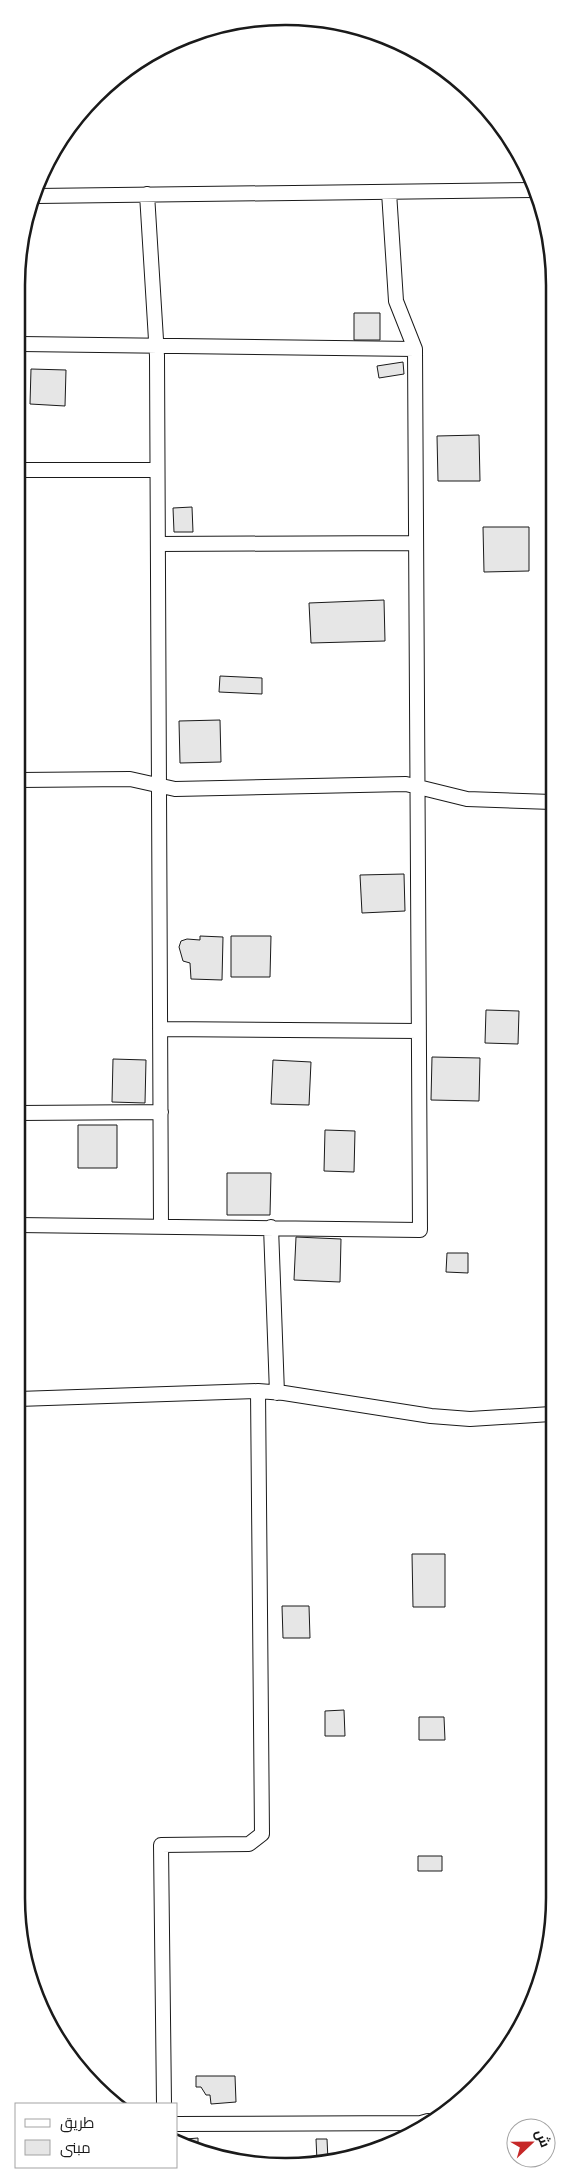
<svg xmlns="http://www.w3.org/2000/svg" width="571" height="2183" font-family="'Roboto Serif',Cairo,serif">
<rect width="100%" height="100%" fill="#fff"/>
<path fill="#e6e6e6" stroke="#1a1a1a" d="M354 313H380V340H354Z
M403 362 404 374 379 378 377 366Z
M31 369 66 370 65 406 30 404Z
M479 435 480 481H438L437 436Z
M192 507 193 532H174L173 508Z
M483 527H529V571L484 572Z
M384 600 385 641 311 643 309 603Z
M220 676 262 678V694L219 692Z
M220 720 221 762 180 763 179 721Z
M404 874 405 911 362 913 360 875Z
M200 936 223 937 222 980 191 979 190 963 183 961 179 947 181 941 187 939 200 940Z
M231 936H271L270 977H231Z
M486 1010 519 1011 518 1044 485 1043Z
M432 1057 480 1058 479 1101 431 1100Z
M113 1059 146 1060 145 1103 112 1102Z
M273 1060 311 1062 309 1105 271 1104Z
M78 1125H117V1168H78Z
M325 1130 355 1131 354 1172 324 1171Z
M227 1173H271L270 1215H227Z
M296 1237 341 1239 340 1282 294 1280Z
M18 1248H24V1288H18Z
M447 1253H468V1273L446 1272Z
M412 1554H445V1607H413Z
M282 1606H309L310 1638H283Z
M344 1710 345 1736H325V1711Z
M419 1717H444L445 1740H419Z
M418 1856H442V1871H418Z
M196 2076H235L236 2102 211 2104 210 2095H206L201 2087H196Z
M198 2138V2147L186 2144V2139Z
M316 2139H327L328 2160 317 2161Z"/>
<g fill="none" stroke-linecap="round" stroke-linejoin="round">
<g stroke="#1a1a1a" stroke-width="16">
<path id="minor" d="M147 194 157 356 161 1226
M37 196 534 190
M21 344 415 349
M21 470H157
M158 544 416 543
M20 780 130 779 175 789 406 784 467 799 552 802
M160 1029 419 1031
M19 1113 161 1112
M18 1225 420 1230 415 349 396 301 389 192
M271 1227 277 1393
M18 1399 258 1391 284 1393 431 1416 470 1419 551 1414
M164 2104 161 1845 249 1844 262 1834 258 1391
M447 2112 450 2110
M176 2124 421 2123 428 2121"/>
</g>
<use href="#minor" stroke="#fff" stroke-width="14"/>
</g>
<path d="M0 0H571V2183H0ZM285 25H286A260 260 0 0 1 546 285V1898A260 260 0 0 1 286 2158H285A260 260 0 0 1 25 1898V285A260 260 0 0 1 285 25Z" fill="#fff" fill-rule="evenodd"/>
<path fill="none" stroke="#1a1a1a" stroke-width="2.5" d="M285 25H286A260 260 0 0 1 546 285V1898A260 260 0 0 1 286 2158H285A260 260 0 0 1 25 1898V285A260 260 0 0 1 285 25Z"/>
<rect x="15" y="2103" width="162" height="65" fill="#ffffff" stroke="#a3a3a3"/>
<rect x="25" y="2119" width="25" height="8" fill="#ffffff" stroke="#a3a3a3"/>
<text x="60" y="2128" font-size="15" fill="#1a1a1a">طريق</text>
<rect x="25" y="2140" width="25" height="15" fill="#e6e6e6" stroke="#a3a3a3"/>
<text x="60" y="2153" font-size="15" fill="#1a1a1a">مبنى</text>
<g transform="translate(531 2143) rotate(68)"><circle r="24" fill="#ffffff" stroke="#a3a3a3"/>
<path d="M0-4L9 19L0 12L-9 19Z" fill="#c62828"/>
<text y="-8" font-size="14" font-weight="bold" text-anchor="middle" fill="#1a1a1a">ش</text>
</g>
</svg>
